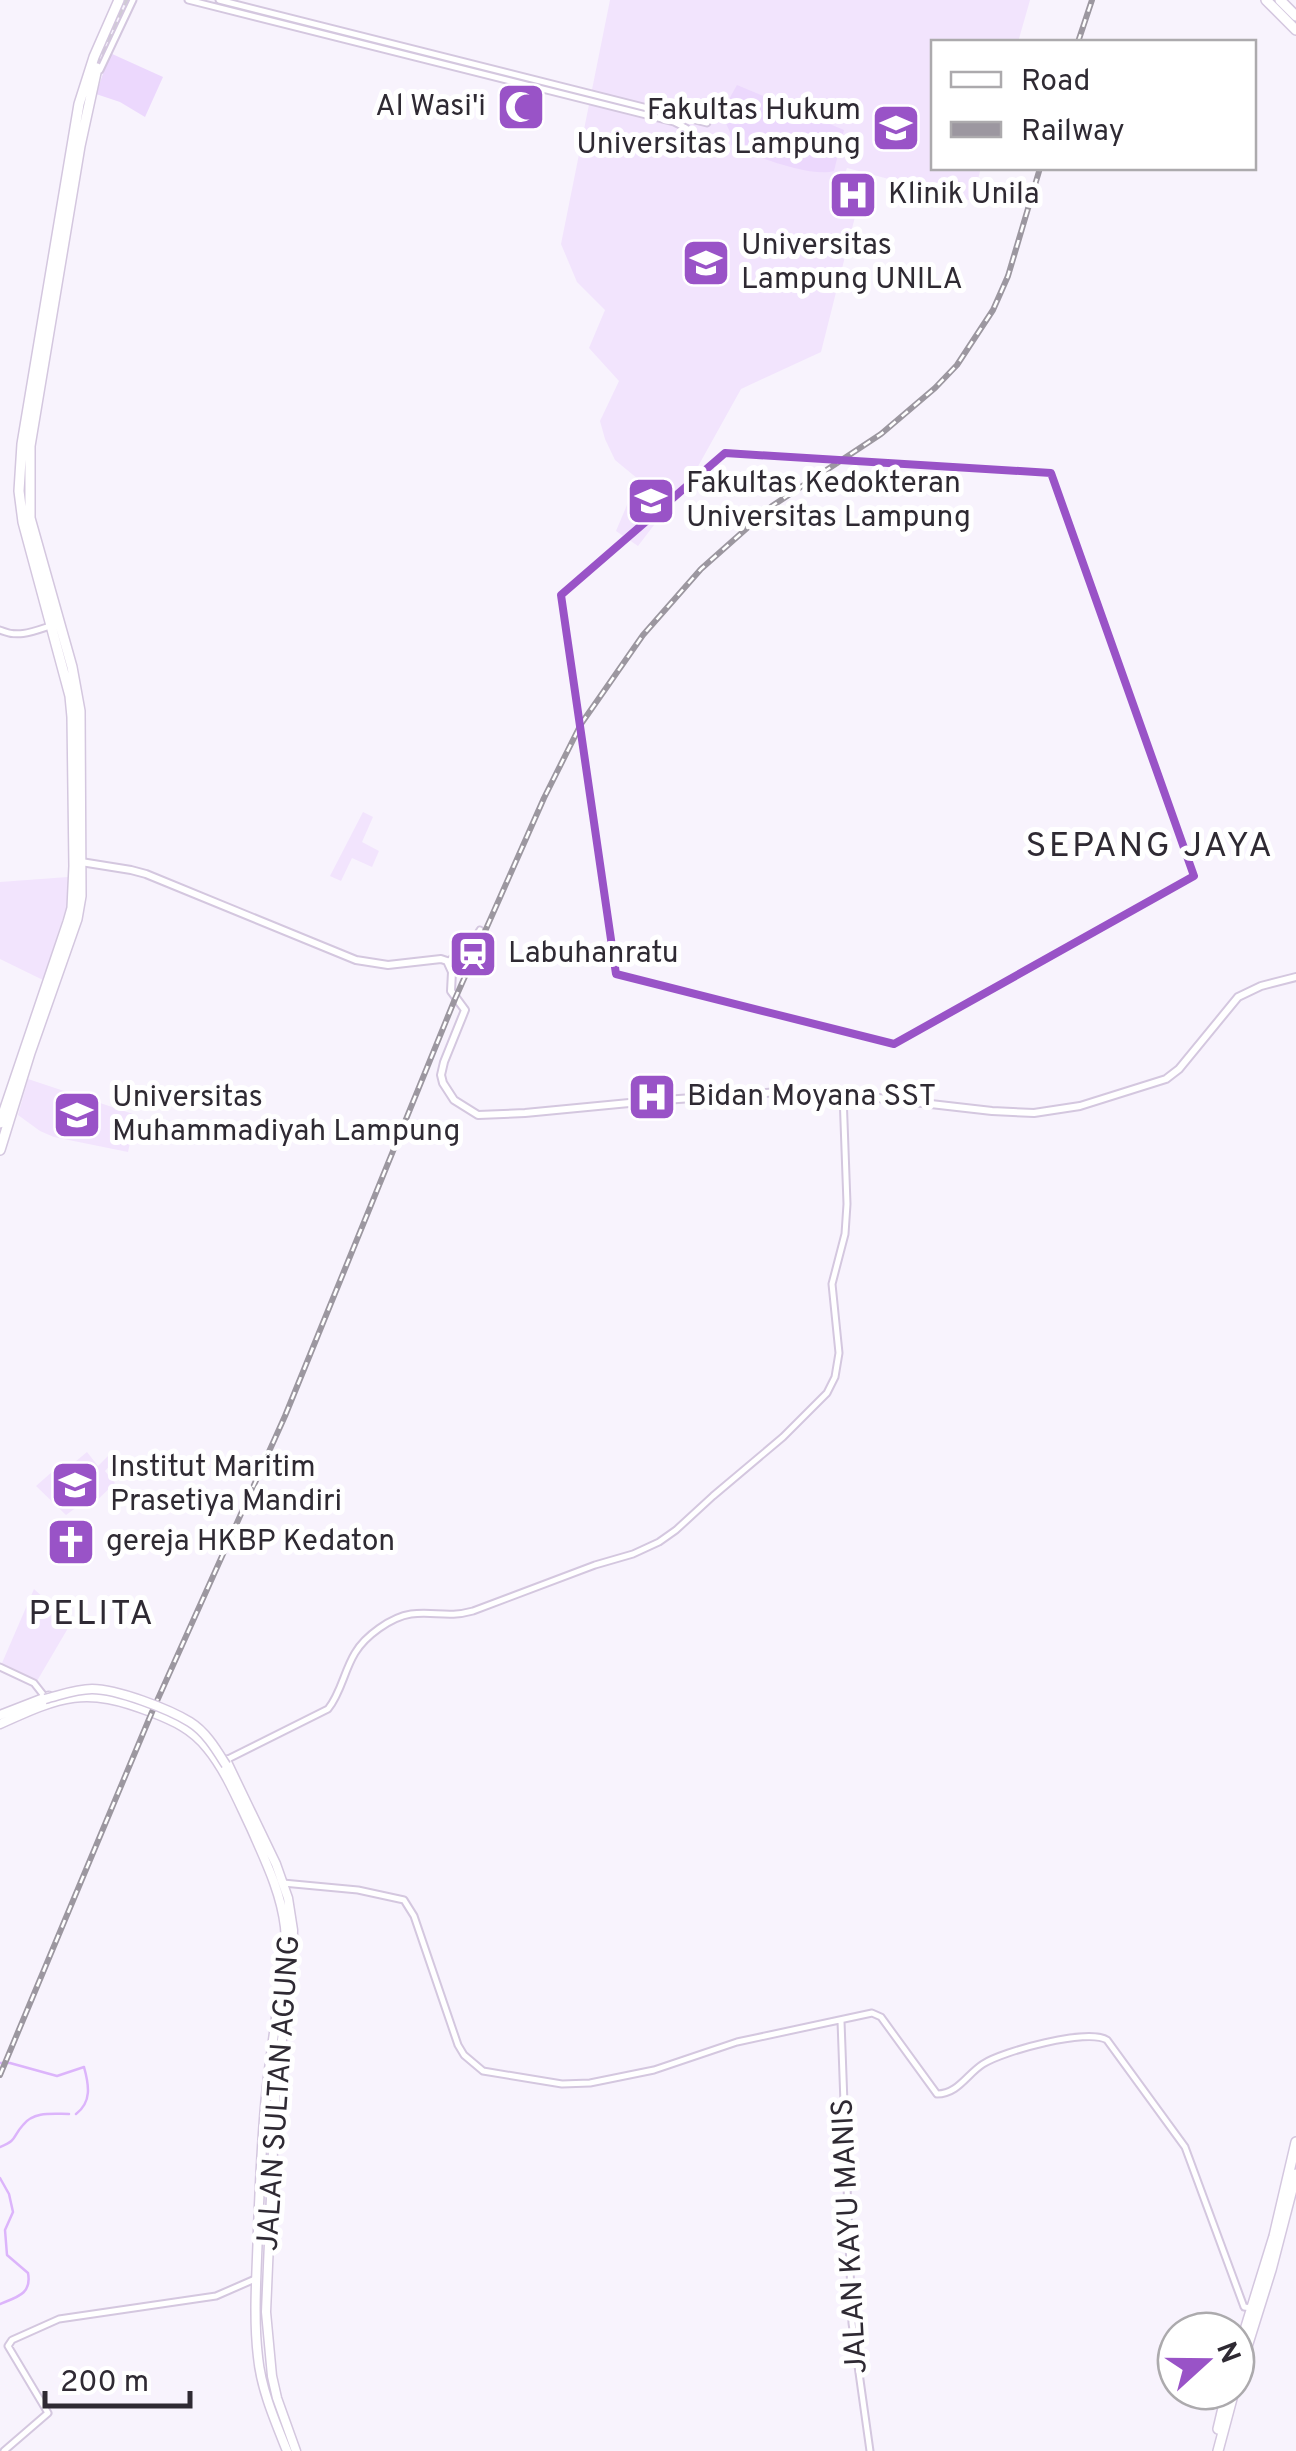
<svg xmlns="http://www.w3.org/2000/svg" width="1296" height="2451" font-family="Overpass,sans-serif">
<rect width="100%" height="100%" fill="#f8f3fd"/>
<path fill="#f2e4fd" d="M610 0H1030L1018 42H934V168H981L972 201 847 168 841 185 862 189 821 352 741 389 696 470 638 546 616 531 638 479 615 460 605 439 600 421 619 381 589 348 605 310 577 282 561 244Z
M363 812 373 817 362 842 379 851 372 867 352 858 341 881 330 876Z
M68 877 67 905 43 980 0 959V882Z
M28 1079 136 1115 128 1152 54 1137 40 1131 18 1115Z
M87 1452 98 1466 110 1454 115 1460 105 1471 115 1483 89 1508 81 1504 66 1515 36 1486 53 1471 58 1476Z
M34 1589 71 1623 37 1681 2 1663Z"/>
<path fill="#ecd8fd" d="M110 53 163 77 145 117 120 102 96 94Z
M737 85 844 130 834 171C812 178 753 156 731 145 732 129 727 130 725 119 723 108 732 94 737 85Z"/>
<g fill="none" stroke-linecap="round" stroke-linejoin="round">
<path stroke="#dcb4fb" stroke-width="2.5" d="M0 2063H10L57 2076 84 2067C89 2085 92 2102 76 2114
M0 2147C18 2140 12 2137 23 2125 34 2111 53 2114 69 2114
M0 2178 9 2194 13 2212 5 2230 7 2255 28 2273C32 2294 17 2297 0 2304"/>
<path stroke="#d0cbd5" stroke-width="9" stroke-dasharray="9 4.5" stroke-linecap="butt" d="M97 67 128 0"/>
<g stroke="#d4c7df" stroke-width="9">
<path id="tertiary" d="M188 0 674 122 686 128 697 141
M219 0 707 123
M100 70 133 0
M0 630C18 638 32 632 50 626
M448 962 459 952 467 951 480 930
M0 1667 34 1683 45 1697
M226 1760 328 1709C341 1693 344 1671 355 1653 365 1636 391 1617 411 1614 434 1611 448 1618 473 1611L595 1565 633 1554 659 1542 676 1530 713 1496 783 1437 827 1393 835 1377 839 1353 832 1284 845 1234 847 1204 843 1094
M283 1883 358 1890 404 1900 414 1916 458 2045 464 2055 483 2071 562 2084 590 2083 654 2070 737 2042 872 2013 881 2017 937 2094C958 2094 967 2074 983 2064 1003 2051 1088 2028 1107 2040L1185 2147 1244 2307 1252 2308
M841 2021 852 2323 870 2451
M4 2451 48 2413 8 2346 12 2340 59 2319 216 2296 255 2279"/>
</g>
<g stroke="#d4c7df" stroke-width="10">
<path id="secondary" d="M81 862 131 870 146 874 356 960 388 965 441 959 447 961 452 972 451 991 465 1010 444 1062 441 1075 443 1083 454 1100 478 1115 525 1113 650 1101 779 1092 843 1094 992 1111 1034 1113 1080 1106 1166 1079 1179 1069 1238 997 1261 986 1296 977"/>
</g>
<g stroke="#d4c7df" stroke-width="11">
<path id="primary" d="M0 1715 49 1696
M0 1724C62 1696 85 1686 151 1712 174 1721 192 1729 207 1748 226 1771 238 1801 251 1828 265 1860 281 1892 285 1927 287 1947 283 1968 280 1988 276 2018 272 2047 268 2077 262 2127 260 2178 258 2229 257 2271 253 2315 258 2357 261 2389 275 2421 287 2451
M226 1760 276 1864 288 1898 293 1930 292 1971 276 2081 266 2312 272 2376 277 2398 296 2451"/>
</g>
<g stroke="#d4c7df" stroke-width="12">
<path id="trunk" d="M1266 0 1296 30
M1280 0 1296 16
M0 1123 68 922 72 908 74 866 72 717 70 696 23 522 19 491 22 444 79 104 94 57 119 0
M0 1150 30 1053 77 919 81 896 80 711 72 667 30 518V446L80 146 97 68
M1236 2359 1274 2236 1296 2142
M1236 2382 1271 2270 1296 2174
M1218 2429 1227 2391
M1218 2451 1234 2391"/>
</g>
<use href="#tertiary" stroke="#fff" stroke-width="5"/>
<use href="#secondary" stroke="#fff" stroke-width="6"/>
<use href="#primary" stroke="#fff" stroke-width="8"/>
<use href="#trunk" stroke="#fff" stroke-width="9"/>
<g stroke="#9c97a0" stroke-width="6">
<path id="rail" d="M1078 42 1092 0
M0 2075 152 1712 285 1416 455 999 544 798 581 724 643 635 701 569 772 506 881 434 935 388 957 365 993 310 1008 276 1040 168"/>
</g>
<use href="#rail" stroke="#fff" stroke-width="2.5" stroke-dasharray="8" stroke-linecap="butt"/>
<g stroke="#d4c7df" stroke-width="11" stroke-linecap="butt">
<path id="primary-bridge" d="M45 1699C61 1695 76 1689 92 1689 117 1689 169 1709 190 1722 206 1732 216 1749 226 1765"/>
</g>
<use href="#primary-bridge" stroke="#fff" stroke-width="8"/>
</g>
<path fill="none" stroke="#9953c7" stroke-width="8" stroke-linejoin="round" d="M725 453 1051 473 1194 876 894 1044 616 974 561 595Z"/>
<defs>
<g id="mosque-square" transform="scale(2.5)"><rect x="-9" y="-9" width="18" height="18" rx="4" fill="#9953c7" stroke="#fff"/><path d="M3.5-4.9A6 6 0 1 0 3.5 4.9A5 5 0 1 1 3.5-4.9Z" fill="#fff"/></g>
<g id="university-square" transform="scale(2.5)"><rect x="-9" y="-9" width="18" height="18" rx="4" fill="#9953c7" stroke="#fff"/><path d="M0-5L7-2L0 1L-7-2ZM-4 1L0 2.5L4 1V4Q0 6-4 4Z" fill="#fff"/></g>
<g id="hospital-square" transform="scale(2.5)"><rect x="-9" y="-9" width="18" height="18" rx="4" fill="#9953c7" stroke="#fff"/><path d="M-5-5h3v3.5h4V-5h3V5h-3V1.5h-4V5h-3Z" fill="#fff"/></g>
<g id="station-square" transform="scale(2.5)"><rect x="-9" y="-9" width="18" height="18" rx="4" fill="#9953c7" stroke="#fff"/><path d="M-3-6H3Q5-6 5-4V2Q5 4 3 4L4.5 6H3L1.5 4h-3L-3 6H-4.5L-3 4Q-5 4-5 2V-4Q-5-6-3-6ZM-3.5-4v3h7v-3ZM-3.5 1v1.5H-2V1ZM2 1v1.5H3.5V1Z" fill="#fff"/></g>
<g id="church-square" transform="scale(2.5)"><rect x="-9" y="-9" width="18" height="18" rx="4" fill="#9953c7" stroke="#fff"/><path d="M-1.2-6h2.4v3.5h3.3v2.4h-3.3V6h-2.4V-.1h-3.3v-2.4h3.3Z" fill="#fff"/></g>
</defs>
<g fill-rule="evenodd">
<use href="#mosque-square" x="521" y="107"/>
<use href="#university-square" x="896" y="128"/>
<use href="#hospital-square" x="853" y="195"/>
<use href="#university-square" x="706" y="263"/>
<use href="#university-square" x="651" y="501"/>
<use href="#station-square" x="473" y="954"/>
<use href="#hospital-square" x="652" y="1097"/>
<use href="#university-square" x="77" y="1115"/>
<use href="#university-square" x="75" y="1485"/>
<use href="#church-square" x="71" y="1542"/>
</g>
<g text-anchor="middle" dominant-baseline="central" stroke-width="10" stroke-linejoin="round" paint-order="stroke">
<g font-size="30" fill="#2f2a33" stroke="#fff" text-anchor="start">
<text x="486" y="107" text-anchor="end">Al Wasi'i</text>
<text x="861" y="111" text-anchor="end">Fakultas Hukum<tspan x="861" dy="34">Universitas Lampung</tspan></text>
<text x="888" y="195">Klinik Unila</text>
<text x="741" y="246">Universitas<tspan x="741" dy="34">Lampung UNILA</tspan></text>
<text x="686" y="484">Fakultas Kedokteran<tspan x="686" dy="34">Universitas Lampung</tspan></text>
<text x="508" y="954">Labuhanratu</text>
<text x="687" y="1097">Bidan Moyana SST</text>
<text x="112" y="1098">Universitas<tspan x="112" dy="34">Muhammadiyah Lampung</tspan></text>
<text x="110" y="1468">Institut Maritim<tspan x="110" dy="34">Prasetiya Mandiri</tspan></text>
<text x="106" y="1542">gereja HKBP Kedaton</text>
</g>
<g font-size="30" fill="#2f2a33" stroke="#fff">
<text transform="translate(280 2093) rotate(-86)">JALAN SULTAN AGUNG</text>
<text transform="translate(851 2236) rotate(-93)">JALAN KAYU MANIS</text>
</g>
<g font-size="35" letter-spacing="2.5" fill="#2f2a33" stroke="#fff">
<text x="1150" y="847">SEPANG JAYA</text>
<text x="92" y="1615">PELITA</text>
</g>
</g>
<rect x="931" y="40" width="325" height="130" fill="#ffffff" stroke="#acaaad" stroke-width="2.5"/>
<rect x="951" y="72" width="50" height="15" fill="#ffffff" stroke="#acaaad" stroke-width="2.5"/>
<text x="1021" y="90" font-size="30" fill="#2f2a33">Road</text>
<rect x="951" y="122" width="50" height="15" fill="#9c97a0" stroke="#acaaad" stroke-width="2.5"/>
<text x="1021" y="140" font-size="30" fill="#2f2a33">Railway</text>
<g transform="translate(1206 2361) rotate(69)"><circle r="48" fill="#ffffff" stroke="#acaaad" stroke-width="2.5"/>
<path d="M0-8L18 38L0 25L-18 38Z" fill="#9953c7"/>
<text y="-15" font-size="28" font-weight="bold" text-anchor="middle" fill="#2f2a33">N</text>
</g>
<path d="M45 2391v15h145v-15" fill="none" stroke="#2f2a33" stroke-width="5"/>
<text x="60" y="2391" font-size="30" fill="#2f2a33" stroke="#ffffff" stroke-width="8" paint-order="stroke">200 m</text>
</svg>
